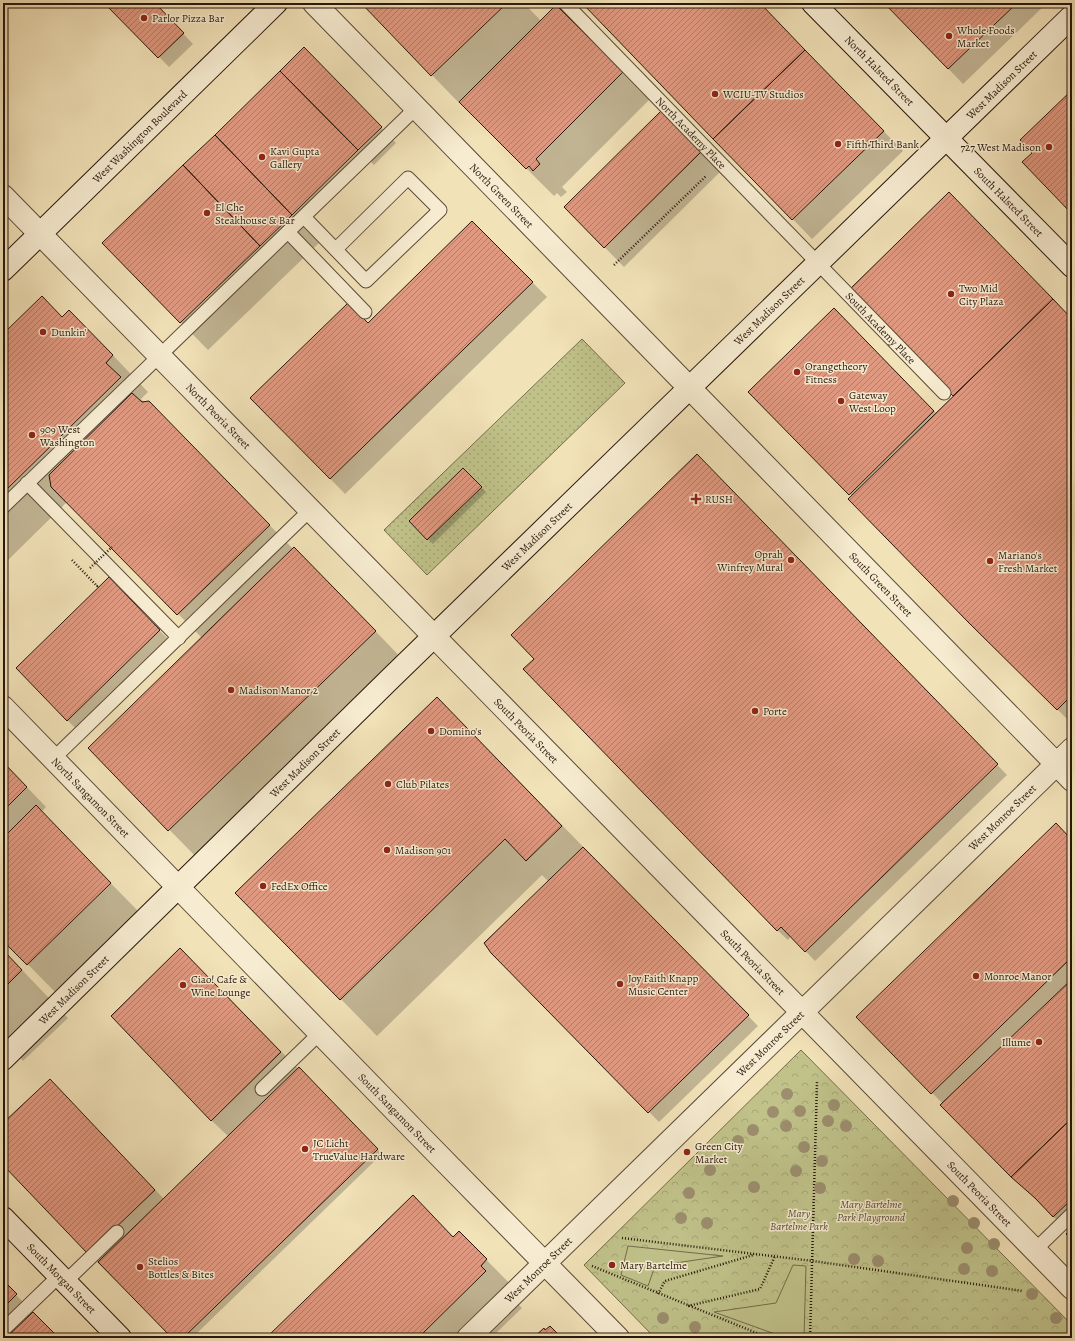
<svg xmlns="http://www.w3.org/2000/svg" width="1075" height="1341" font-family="Alegreya,serif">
<defs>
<pattern id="grass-dots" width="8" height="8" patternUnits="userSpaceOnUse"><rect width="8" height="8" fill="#c0c28a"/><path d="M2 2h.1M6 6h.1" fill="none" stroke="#a5a676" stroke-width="1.8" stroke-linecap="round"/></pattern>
<pattern id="forest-crowns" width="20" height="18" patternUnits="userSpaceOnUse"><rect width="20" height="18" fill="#c0c28a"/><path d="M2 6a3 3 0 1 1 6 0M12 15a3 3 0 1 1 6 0" fill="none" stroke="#a5a676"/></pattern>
<pattern id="building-hatch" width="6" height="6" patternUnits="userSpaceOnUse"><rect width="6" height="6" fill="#e09981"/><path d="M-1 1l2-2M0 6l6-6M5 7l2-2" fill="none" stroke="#b67c68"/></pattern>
</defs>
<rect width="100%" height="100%" fill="#f2e2b8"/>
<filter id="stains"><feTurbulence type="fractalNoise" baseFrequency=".005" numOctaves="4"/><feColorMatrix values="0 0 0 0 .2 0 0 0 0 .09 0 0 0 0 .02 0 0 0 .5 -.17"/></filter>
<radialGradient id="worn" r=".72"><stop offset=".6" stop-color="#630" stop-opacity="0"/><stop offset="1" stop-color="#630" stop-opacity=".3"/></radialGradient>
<path fill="url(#grass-dots)" stroke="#746c4b" d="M582 339 625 383 427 575 384 530Z"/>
<path fill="url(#forest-crowns)" stroke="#746c4b" d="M801 1050 1072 1325V1338H655L584 1265Z"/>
<path fill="#c0c28a" stroke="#746c4b" d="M628 1246 723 1256 655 1266 648 1286 621 1275Z
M793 1265 806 1266 804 1338H786L714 1312 776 1303Z"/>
<path fill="#0003" d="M106 3H158L156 5 193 44 169 67Z
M362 3H524L541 21 556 6 649 100 562 187 567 192 561 197 557 193 554 196 460 102 459 103 432 75Z
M584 3H759L903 151 812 239Z
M885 3H1047L963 84Z
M319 63 396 143 374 165 365 156 302 226 319 243 208 350 103 243Z
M661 112 720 172 624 267 565 207Z
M976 221 1072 320V724L970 622 852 496 750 392 876 352 937 414 954 397 850 290Z
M472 222 547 297 345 494 252 398 368 324Z
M62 318 105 347 148 392 141 399 145 403 149 402 293 549 330 584 411 668 205 866 90 749 202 638 67 502 3 565V336Z
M707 465 1007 775 815 961 791 936 788 940 778 931 524 669 535 659Z
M463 469 486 492 433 544 410 521Z
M109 579 169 640 77 730 17 668Z
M473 734 758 1026 659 1122 491 953 549 882 542 875 377 1036 237 893Z
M3 762 46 807 41 812 138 911 55 992 3 939Z
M1072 841V1239L1070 1232 1048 1212 942 1105 943 1104 858 1017Z
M3 950 68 1018 23 1061 3 1040Z
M208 977 382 1154 192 1338H173L117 1280 116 1281 89 1254 3 1164V1125L50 1080 164 1199 229 1137 211 1120Z
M459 1232 522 1296 516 1302 522 1308 491 1338H268L454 1238Z
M3 1282 43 1322 58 1338H3Z"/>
<path fill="url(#building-hatch)" stroke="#28170c" d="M104 3H155L184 33 158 58Z
M361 3H507L431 76Z
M582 3H760L805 50 713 139Z
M884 3H1017L948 69Z
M556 5 623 72 536 159 540 164 533 171 529 166 526 169 459 102Z
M304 47 382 127 358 150 280 71Z
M805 50 884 131 792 220 713 139Z
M280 71 358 150 292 215 215 135Z
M1072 90V214L1022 162 1032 153 1020 140Z
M661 111 701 152 604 248 564 207Z
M215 135 292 215 260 246 183 165Z
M183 165 260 246 180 323 102 243Z
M949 192 1053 299 953 396 849 290Z
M472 221 533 282 330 479 250 398 348 303 368 323Z
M42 296 62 317 69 310 113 355 106 363 121 377 3 493V334Z
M1053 299 1072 319V695L1057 710 969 623 848 499Z
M834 308 934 411 849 495 748 392Z
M132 393 142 402 149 401 270 525 177 615 51 487 49 475Z
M697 454 998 764 805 952 781 927 777 931 523 669 534 659 511 635Z
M463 468 482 487 427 540 409 521Z
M294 547 376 631 168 831 88 748Z
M109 577 160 630 67 721 16 668Z
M437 697 562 826 526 861 505 839 340 1000 235 893Z
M3 762 27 787 3 811Z
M36 805 111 883 27 965 3 941V838Z
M1056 823 1072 840V957L931 1094 856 1017Z
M583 847 749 1015 648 1113 491 953 484 943Z
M180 948 281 1052 211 1121 111 1016Z
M3 950 22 970 3 989Z
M1072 979V1118L1011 1177 940 1105Z
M299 1067 378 1149 183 1338H172L98 1262Z
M50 1079 155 1190 88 1254 3 1165V1123Z
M1072 1118V1199L1053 1217 1035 1198 1011 1177Z
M413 1195 453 1237 459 1231 487 1259 481 1266 486 1271 418 1338H266Z
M1072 1229V1240L1066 1234Z
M3 1280 17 1294 3 1308Z
M33 1312 59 1338H6Z
M550 1326 560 1336 559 1338H533L544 1328 545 1330Z"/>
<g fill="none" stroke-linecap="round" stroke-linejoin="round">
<g stroke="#5a4a37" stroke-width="15">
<g id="lane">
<path id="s1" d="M565 3 944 393"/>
<path d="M304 217 366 281 440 210 408 178 336 249"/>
<path d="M288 232 365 312"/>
<path d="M27 483 179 638"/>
<path d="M3 507 416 108"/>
<path d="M53 759 310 510"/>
<path d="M262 1089 320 1033"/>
<path d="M1035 1250 1072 1214"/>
<path d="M65 1282 117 1232"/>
<path d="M3 1330 59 1276"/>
</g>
</g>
<g stroke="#5a4a37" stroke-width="24">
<g id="street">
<path id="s2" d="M314 3 1072 780"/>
<path id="s3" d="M3 196 1072 1288"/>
<path id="s4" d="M3 707 415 1131 618 1338"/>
<path id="s5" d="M468 1338 1072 749"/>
</g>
</g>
<g stroke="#28170c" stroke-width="24">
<g id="secondary">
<path id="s6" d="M813 3 1072 266"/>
<path id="s7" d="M3 270 276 3"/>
<path id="s8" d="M3 1059 391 678 1072 16"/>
<path id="s9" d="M3 1218 120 1338"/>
</g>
</g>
<path stroke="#28170c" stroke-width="2.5" stroke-dasharray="1 2" stroke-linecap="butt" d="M614 265 706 176
M72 560 97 586 99 584
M622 1238 813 1261 1023 1291
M592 1266 769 1338
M658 1294 665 1281 753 1255
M688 1306 760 1289 775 1256
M810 1338 817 1082"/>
<use href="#lane" stroke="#f7ecd1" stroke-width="13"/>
<use href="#street" stroke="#f7ecd1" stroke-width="22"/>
<use href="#secondary" stroke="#f7ecd1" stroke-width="22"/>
<path stroke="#28170c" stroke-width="2.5" stroke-dasharray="1 2" stroke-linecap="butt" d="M90 568 112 547"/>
</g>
<g fill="#9c8e6e">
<circle cx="787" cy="1094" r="6"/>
<circle cx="834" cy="1105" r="6"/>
<circle cx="800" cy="1111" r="6"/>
<circle cx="773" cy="1112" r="6"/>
<circle cx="828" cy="1121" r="6"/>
<circle cx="786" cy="1126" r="6"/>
<circle cx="846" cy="1126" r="6"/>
<circle cx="753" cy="1130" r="6"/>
<circle cx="738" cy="1141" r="6"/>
<circle cx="804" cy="1147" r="6"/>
<circle cx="822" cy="1161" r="6"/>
<circle cx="710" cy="1170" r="6"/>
<circle cx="796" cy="1171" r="6"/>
<circle cx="754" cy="1187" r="6"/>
<circle cx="820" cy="1188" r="6"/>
<circle cx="689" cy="1193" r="6"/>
<circle cx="953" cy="1201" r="6"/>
<circle cx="681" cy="1218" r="6"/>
<circle cx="707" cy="1223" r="6"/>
<circle cx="974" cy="1223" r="6"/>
<circle cx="994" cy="1244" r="6"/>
<circle cx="967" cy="1248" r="6"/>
<circle cx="854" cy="1259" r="6"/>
<circle cx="878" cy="1261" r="6"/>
<circle cx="964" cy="1269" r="6"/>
<circle cx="992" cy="1271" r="6"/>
<circle cx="1032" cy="1294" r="6"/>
<circle cx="663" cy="1318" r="6"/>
<circle cx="1056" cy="1318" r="6"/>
<circle cx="695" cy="1327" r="6"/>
</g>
<g fill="#8f2418" stroke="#f7ecd1" stroke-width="1.5">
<circle cx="144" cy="18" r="4"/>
<circle cx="949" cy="36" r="4"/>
<circle cx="715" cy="94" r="4"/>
<circle cx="838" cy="144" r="4"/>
<circle cx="1049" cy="147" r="4"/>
<circle cx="262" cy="157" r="4"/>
<circle cx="207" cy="213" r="4"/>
<circle cx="951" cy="294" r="4"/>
<circle cx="43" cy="332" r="4"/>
<circle cx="797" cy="372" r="4"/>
<circle cx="841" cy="401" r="4"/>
<circle cx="32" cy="435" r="4"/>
<path d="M694 493h4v4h4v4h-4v4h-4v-4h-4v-4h4z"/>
<circle cx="791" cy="560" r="4"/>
<circle cx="990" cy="561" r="4"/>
<circle cx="231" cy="690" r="4"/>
<circle cx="755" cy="711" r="4"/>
<circle cx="431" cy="731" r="4"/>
<circle cx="388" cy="784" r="4"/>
<circle cx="387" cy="850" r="4"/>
<circle cx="263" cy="886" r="4"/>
<circle cx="976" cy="976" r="4"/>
<circle cx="620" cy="984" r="4"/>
<circle cx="183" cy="985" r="4"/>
<circle cx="1039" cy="1042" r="4"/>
<circle cx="305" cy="1149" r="4"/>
<circle cx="687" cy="1152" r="4"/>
<circle cx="612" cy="1265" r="4"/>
<circle cx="140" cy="1267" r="4"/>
</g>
<g text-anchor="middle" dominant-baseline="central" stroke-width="3" stroke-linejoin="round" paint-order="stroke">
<g font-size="11" fill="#28170c" stroke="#f7ecd1" text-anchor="start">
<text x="152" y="18">Parlor Pizza Bar</text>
<text x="957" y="30">Whole Foods<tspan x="957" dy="13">Market</tspan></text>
<text x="723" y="94">WCIU-TV Studios</text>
<text x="846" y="144">Fifth Third Bank</text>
<text x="1041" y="147" text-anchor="end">727 West Madison</text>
<text x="270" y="151">Kavi Gupta<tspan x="270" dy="13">Gallery</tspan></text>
<text x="215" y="207">El Che<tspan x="215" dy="13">Steakhouse &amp; Bar</tspan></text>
<text x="959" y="288">Two Mid<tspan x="959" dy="13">City Plaza</tspan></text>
<text x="51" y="332">Dunkin'</text>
<text x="805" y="366">Orangetheory<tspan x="805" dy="13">Fitness</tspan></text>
<text x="849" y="395">Gateway<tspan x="849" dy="13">West Loop</tspan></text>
<text x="40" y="429">909 West<tspan x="40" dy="13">Washington</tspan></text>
<text x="705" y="499">RUSH</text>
<text x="783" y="554" text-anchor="end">Oprah<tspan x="783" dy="13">Winfrey Mural</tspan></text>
<text x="998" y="555">Mariano's<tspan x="998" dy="13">Fresh Market</tspan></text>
<text x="239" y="690">Madison Manor 2</text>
<text x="763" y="711">Porte</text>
<text x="439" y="731">Domino's</text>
<text x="396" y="784">Club Pilates</text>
<text x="395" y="850">Madison 901</text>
<text x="271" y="886">FedEx Office</text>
<text x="984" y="976">Monroe Manor</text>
<text x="628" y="978">Joy Faith Knapp<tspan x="628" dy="13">Music Center</tspan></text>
<text x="191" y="979">Ciao! Cafe &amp;<tspan x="191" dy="13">Wine Lounge</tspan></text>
<text x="1031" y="1042" text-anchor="end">Illume</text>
<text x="313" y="1143">JC Licht<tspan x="313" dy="13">TrueValue Hardware</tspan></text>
<text x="695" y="1146">Green City<tspan x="695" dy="13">Market</tspan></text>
<text x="148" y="1261">Stelios<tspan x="148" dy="13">Bottles &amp; Bites</tspan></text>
<text x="620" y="1265">Mary Bartelme</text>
</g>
<g font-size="11" fill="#28170c" stroke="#f7ecd1">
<text stroke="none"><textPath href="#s6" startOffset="95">North Halsted Street</textPath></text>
<text stroke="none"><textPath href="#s8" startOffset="1395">West Madison Street</textPath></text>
<text stroke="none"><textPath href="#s1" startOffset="181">North Academy Place</textPath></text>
<text stroke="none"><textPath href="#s7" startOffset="191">West Washington Boulevard</textPath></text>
<text stroke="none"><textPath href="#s2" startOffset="269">North Green Street</textPath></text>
<text stroke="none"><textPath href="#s6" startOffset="279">South Halsted Street</textPath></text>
<text stroke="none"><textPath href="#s8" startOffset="1071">West Madison Street</textPath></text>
<text stroke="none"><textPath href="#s1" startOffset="453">South Academy Place</textPath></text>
<text stroke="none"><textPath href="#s3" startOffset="308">North Peoria Street</textPath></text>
<text stroke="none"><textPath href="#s8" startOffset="747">West Madison Street</textPath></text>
<text stroke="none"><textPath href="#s2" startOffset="812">South Green Street</textPath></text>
<text stroke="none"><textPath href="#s3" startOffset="748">South Peoria Street</textPath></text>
<text stroke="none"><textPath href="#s8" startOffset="423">West Madison Street</textPath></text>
<text stroke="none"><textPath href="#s4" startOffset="126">North Sangamon Street</textPath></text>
<text stroke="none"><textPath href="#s5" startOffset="746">West Monroe Street</textPath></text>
<text stroke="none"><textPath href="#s3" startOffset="1072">South Peoria Street</textPath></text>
<text stroke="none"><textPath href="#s8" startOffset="99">West Madison Street</textPath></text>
<text stroke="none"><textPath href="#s5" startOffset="422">West Monroe Street</textPath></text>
<text stroke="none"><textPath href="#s4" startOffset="566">South Sangamon Street</textPath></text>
<text stroke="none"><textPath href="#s3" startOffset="1396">South Peoria Street</textPath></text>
<text stroke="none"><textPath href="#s5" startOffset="98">West Monroe Street</textPath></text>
<text stroke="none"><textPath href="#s9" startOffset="84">South Morgan Street</textPath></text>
</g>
<g font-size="11" font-style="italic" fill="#564a32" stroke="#f7ecd1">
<text x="871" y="1204">Mary Bartelme<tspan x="871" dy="13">Park Playground</tspan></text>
<text x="799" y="1213">Mary<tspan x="799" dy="13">Bartelme Park</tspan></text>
</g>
</g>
<rect width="1075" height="1341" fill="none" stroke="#f2e2b8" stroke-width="16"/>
<rect x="4" y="4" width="1067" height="1333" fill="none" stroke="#28170c" stroke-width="2"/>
<rect x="8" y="8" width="1059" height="1325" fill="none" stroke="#28170c"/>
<rect width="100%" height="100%" filter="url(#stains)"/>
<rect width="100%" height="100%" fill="url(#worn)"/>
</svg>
